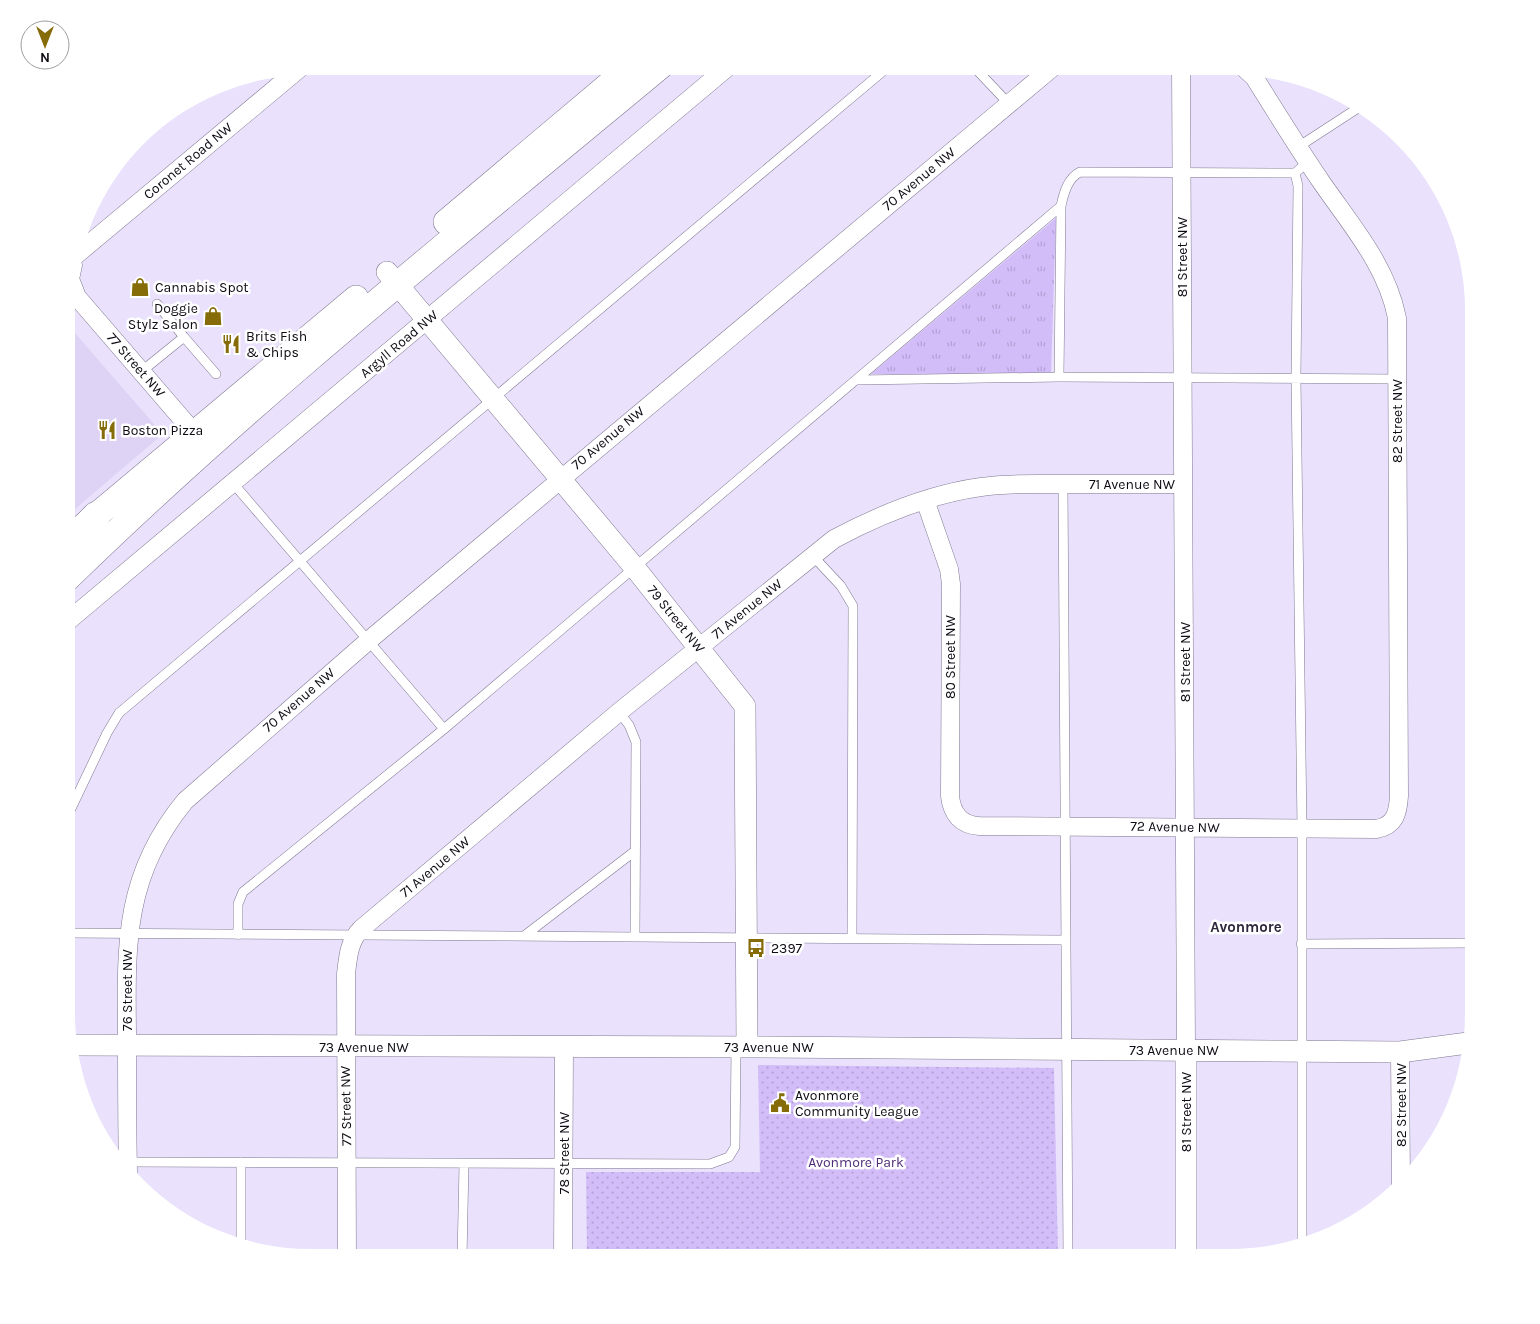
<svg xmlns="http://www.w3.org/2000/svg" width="1540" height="1324" font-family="Karla,sans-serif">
<defs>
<pattern id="grass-tufts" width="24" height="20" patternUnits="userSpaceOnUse" patternTransform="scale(1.25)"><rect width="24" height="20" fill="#d3bdf9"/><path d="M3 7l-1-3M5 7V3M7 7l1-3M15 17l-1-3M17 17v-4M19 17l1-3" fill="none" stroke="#b4a1d5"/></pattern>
<pattern id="park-dots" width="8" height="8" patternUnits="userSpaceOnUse" patternTransform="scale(1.25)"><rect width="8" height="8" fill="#d3bdf9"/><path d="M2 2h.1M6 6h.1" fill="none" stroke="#b4a1d5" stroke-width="1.8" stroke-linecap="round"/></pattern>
</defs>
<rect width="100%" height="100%" fill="#eae1fc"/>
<path fill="#dfd3f5" d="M68 325 160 431 157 439 68 515Z"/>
<path fill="url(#grass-tufts)" d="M1056 218 1051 374H871Z"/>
<path fill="url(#park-dots)" d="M758 1065 1054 1068 1058 1257 971 1255 965 1257 587 1258 586 1172H760Z"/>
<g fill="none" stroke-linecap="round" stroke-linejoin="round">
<g stroke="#7f778f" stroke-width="10">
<path id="service" d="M974 67 1009 104
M1298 147 1358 108
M157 304 184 337
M142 371 184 337 216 374
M1059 377 1061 206C1064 192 1068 178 1080 172L1295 173
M858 380 1059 377 1397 379
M232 482 444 729
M1063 484 1068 1257
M812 555 841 586 853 606 852 938
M619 712 629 725 636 742 635 937
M67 817 107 733 119 713 888 67
M67 933 1064 940
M238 935V904L243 892 444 729 1061 206
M524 936 635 851
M1301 944 1474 943
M126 1162 710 1164 729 1157 735 1147 736 1047
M241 1244V1162
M1302 1244V828L1296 378 1298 186 1295 173 1308 162
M462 1258 464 1164"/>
</g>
<g stroke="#7f778f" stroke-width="19">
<path id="minor" d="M1181 67 1186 1050
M76 255 300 68
M73 265 70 279 77 297 202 442
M925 500 949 569 951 584 950 796C952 814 961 825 979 826L1376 829C1395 826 1398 813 1399 796L1397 318C1387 266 1351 225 1322 183 1298 148 1276 112 1254 77L1243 67
M68 621 729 66
M1400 1052 1401 1187
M128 1172C127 1126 127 1080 127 1034 126 944 124 875 185 801L368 641 1053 67
M347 1258 346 974C348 957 349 941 361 929L619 712 834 539C879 515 930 494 981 487 1006 483 1032 484 1057 484 1099 484 1141 484 1183 484
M563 1258 564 1048"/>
</g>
<g stroke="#7f778f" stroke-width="22">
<path id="tertiary" d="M387 272 635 568 745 706 747 1047
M70 1045 764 1047 1400 1052 1468 1043
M1186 1257V1050"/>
</g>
<g stroke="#7f778f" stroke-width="26">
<path id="secondary" d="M446 222 631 66
M80 529 356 298
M68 578C255 396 460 233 661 66"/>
</g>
<g stroke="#7f778f" stroke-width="29">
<path id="primary" d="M68 546 96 516"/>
</g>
<use href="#service" stroke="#fff" stroke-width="9"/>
<use href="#minor" stroke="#fff" stroke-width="18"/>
<use href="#tertiary" stroke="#fff" stroke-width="21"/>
<use href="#secondary" stroke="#fff" stroke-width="25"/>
<use href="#primary" stroke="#fff" stroke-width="28"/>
</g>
<defs>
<g id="shop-bare" transform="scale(1.5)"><path d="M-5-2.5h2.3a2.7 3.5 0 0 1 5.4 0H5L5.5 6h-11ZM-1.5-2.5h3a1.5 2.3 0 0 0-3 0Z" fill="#866c08" stroke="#fff" stroke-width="2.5" paint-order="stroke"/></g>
<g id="restaurant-bare" transform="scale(1.5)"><path d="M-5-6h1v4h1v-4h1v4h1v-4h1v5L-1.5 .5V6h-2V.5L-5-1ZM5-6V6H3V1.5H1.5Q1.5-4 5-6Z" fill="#866c08" stroke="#fff" stroke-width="2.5" paint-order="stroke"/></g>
<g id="bus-bare" transform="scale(1.5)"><path d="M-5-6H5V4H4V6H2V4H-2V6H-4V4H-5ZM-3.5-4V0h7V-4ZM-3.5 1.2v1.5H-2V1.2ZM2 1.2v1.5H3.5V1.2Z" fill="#866c08" stroke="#fff" stroke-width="2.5" paint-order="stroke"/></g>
<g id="civic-bare" transform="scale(1.5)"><path d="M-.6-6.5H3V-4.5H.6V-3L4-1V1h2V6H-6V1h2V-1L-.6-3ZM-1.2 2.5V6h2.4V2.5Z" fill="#866c08" stroke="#fff" stroke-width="2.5" paint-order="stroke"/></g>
</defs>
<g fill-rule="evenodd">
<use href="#shop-bare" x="140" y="287"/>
<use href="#shop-bare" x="213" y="316"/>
<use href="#restaurant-bare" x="231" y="344"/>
<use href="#restaurant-bare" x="107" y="430"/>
<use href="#bus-bare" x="756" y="948"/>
<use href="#civic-bare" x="780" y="1103"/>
</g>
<g text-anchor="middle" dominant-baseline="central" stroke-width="5" stroke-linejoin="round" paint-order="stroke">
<g font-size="14" fill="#0e0a13" stroke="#fff">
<text transform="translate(188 161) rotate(-40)">Coronet Road NW</text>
<text transform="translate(919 179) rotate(-40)">70 Avenue NW</text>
<text transform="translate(1182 257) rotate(-90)">81 Street NW</text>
<text transform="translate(399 344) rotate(-40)">Argyll Road NW</text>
<text transform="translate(136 365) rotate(49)">77 Street NW</text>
<text transform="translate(1397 421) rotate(-90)">82 Street NW</text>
<text transform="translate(608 438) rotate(-40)">70 Avenue NW</text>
<text x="1132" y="484">71 Avenue NW</text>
<text transform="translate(747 609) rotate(-39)">71 Avenue NW</text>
<text transform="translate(676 619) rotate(51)">79 Street NW</text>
<text transform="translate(950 657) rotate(-90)">80 Street NW</text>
<text transform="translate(1185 662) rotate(-90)">81 Street NW</text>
<text transform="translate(299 700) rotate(-41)">70 Avenue NW</text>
<text transform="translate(1175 827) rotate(1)">72 Avenue NW</text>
<text transform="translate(435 867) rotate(-40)">71 Avenue NW</text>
<text transform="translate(127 990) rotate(-90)">76 Street NW</text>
<text x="364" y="1047">73 Avenue NW</text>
<text x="769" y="1047">73 Avenue NW</text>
<text x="1174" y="1050">73 Avenue NW</text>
<text transform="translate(1401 1105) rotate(-90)">82 Street NW</text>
<text transform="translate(346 1106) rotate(-91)">77 Street NW</text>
<text transform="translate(1186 1112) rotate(-90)">81 Street NW</text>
<text transform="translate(564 1153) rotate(-90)">78 Street NW</text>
</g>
<g font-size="14" fill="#0e0a13" stroke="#fff" text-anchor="start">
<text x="155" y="287">Cannabis Spot</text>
<text x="198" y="308" text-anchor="end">Doggie<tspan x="198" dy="16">Stylz Salon</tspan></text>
<text x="246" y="336">Brits Fish<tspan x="246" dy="16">&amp; Chips</tspan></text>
<text x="122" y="430">Boston Pizza</text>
<text x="771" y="948">2397</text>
<text x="795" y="1095">Avonmore<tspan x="795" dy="16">Community League</tspan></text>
</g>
<g font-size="14" fill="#4f2c78" stroke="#fff">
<text x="856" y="1162">Avonmore Park</text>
</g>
<g font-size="15" font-weight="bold" fill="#2e263b" stroke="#fff">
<text x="1246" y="927">Avonmore</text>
</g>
</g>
<path d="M0 0H1540V1324H0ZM310 75H1230A235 235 0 0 1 1465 310V1014A235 235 0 0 1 1230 1249H310A235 235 0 0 1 75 1014V310A235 235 0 0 1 310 75Z" fill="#fff" fill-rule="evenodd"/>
<g transform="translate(45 45) rotate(180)"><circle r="24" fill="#ffffff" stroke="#9f9da1"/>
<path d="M0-4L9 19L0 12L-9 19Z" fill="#866c08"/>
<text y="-8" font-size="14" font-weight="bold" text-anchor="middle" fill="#0e0a13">N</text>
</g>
</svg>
